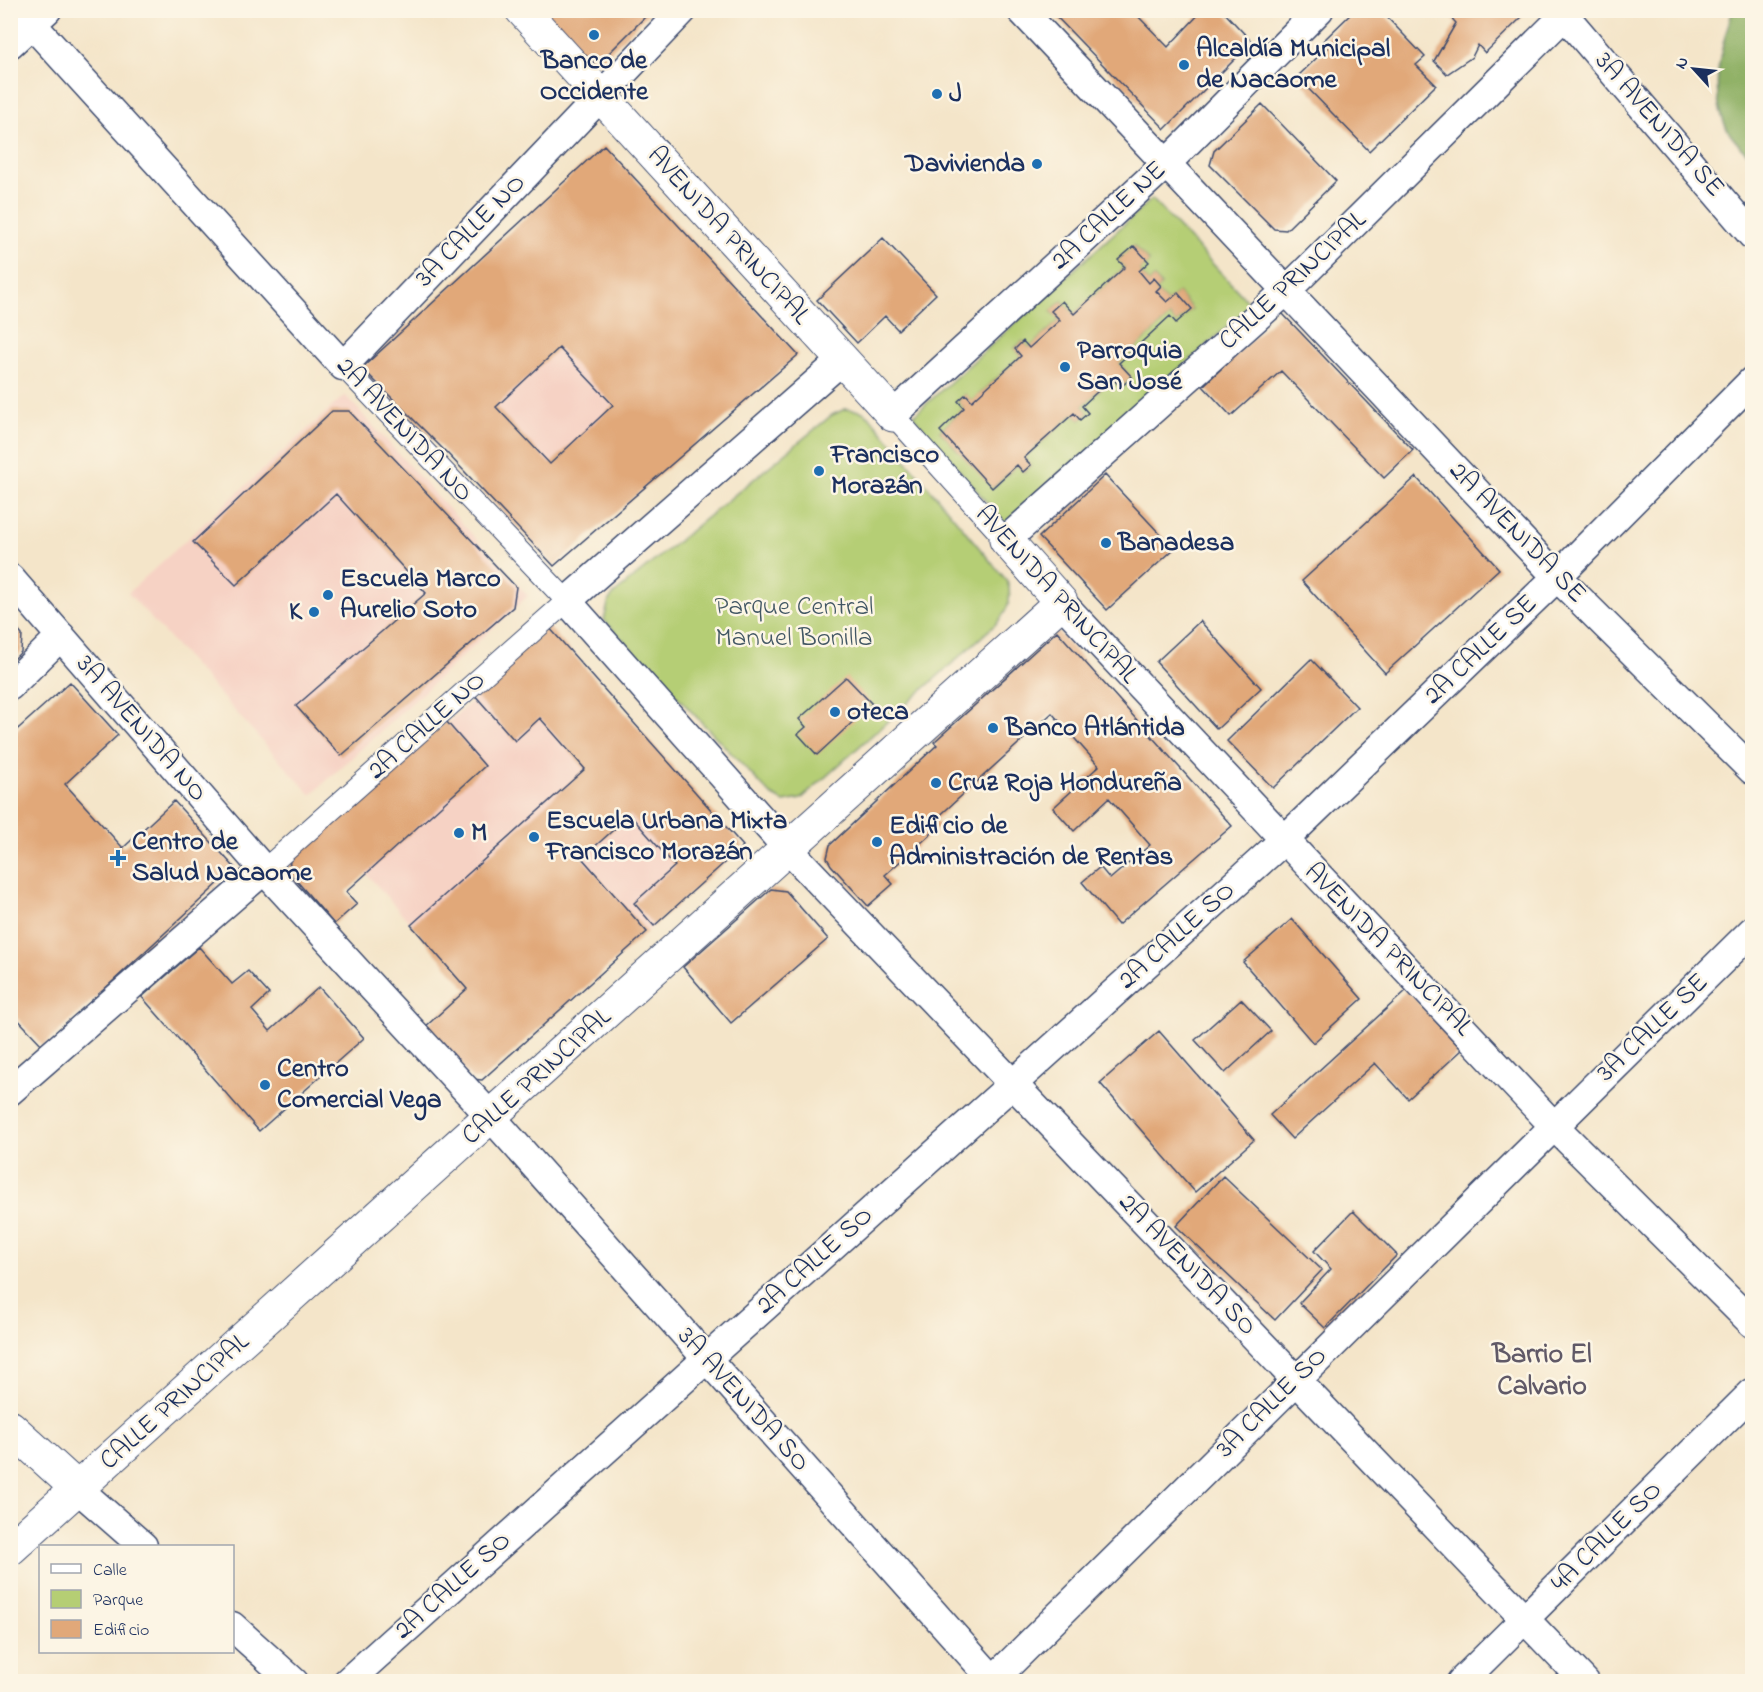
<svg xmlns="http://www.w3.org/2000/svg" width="1763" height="1692" font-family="'Indie Flower',sans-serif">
<rect width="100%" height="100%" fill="#fcf5e5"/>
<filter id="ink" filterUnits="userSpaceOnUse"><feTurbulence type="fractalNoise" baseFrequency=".0167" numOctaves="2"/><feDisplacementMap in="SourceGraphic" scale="12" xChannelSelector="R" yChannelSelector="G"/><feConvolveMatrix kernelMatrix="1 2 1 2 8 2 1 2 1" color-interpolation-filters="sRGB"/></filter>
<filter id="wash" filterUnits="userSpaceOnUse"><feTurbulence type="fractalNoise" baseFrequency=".008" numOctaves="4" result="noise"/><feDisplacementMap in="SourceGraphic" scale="24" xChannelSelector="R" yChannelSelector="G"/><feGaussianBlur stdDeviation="1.35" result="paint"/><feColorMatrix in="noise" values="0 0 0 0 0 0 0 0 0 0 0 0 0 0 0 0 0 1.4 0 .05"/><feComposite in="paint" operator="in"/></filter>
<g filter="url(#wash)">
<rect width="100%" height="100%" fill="#f4e5c9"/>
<path fill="#f6d2c4" d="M559 348 670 465 554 566 447 453Z
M345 395 528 596 311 795 128 593Z
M548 626 743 846 519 1046 326 828 476 698 473 693Z"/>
<path fill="#b5ce74" stroke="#687e69" stroke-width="1.5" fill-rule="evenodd" d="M1152 199 1251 305 1007 526 913 416ZM1134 246 1149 262 1139 271 1149 283 1154 278 1161 285 1156 291 1167 302 1178 293 1192 309 1176 323 1170 316 1119 363 1131 377 1121 387 1112 378 1082 406 1088 413 1080 420 1074 413 1024 458 1031 465 1024 472 1017 465 993 488 940 431 964 408 958 401 965 394 972 401 1021 356 1015 348 1023 341 1029 348 1060 320 1051 311 1062 301 1074 314 1125 267 1119 260Z
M845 409 861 411 869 416 1007 581C1013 597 1008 610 997 623L801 799 784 802 771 795 604 620 609 600 615 593 832 415Z"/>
<path fill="#90b166" stroke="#567062" stroke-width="1.5" d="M1733 10 1752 11V158C1745 151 1736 143 1730 134 1707 97 1720 49 1733 10Z"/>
<g id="blocks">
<path fill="#e1a879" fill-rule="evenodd" d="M538 10H652L604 58 595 61H588Z
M1050 10H1132L1168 47 1203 10H1222L1252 42 1165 129Z
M1355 10H1380L1425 57 1416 65 1436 85 1369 151 1297 77 1327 48 1321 43Z
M1444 10H1524L1523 16 1485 53 1478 45 1472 57 1447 74 1434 61 1456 23Z
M1262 104 1336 181 1286 230 1274 229 1210 165 1214 151Z
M604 145 798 355 554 566 447 453 362 368ZM559 348 613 405 550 464 496 407Z
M883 238 936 294 898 330 885 316 857 343 817 300Z
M1134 246 1149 262 1139 271 1149 283 1154 278 1161 286 1156 291 1167 302 1178 293 1192 309 1176 323 1170 316 1119 363 1132 377 1121 387 1112 378 1082 406 1088 413 1080 420 1074 413 1024 458 1031 465 1023 472 1017 465 992 488 940 431 964 408 958 401 966 394 972 401 1021 356 1015 349 1023 341 1029 348 1060 320 1051 311 1062 301 1074 314 1125 267 1118 260Z
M1281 312 1413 450 1384 478 1281 371 1231 416 1203 386Z
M332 411H349L516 587 513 607 341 756 296 706 426 593 336 494 236 585 193 542Z
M1105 475 1174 549 1107 610 1039 537Z
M1416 477 1499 569 1385 673 1302 581Z
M10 621 22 635 21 652 10 663Z
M1200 621 1261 688 1217 729 1156 662Z
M548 626 743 846 654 926 634 903 675 866 630 815 582 858 647 932 482 1080 472 1079 424 1028 467 989 411 925 585 769 540 718 515 741 473 693Z
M1057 631 1232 826 1118 925 1082 882 1100 867 1110 879 1150 845 1109 798 1074 831 1053 808 1099 766 1052 713 935 820 940 826 885 875 893 884 868 906 831 865 827 858 830 845 937 745 934 742Z
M1311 659 1357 707 1273 788 1227 741Z
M846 677 872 704 817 755 798 734 806 727 799 719Z
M70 682 118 735 65 784 123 848 174 801 235 868 43 1046 10 1011V736Z
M446 721 485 766 346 892 357 904 334 924 289 872 290 860Z
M771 889 786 891 828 939 731 1023 683 967Z
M1292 919 1362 999 1313 1043 1243 962Z
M199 947 232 984 248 971 269 994 252 1010 270 1031 319 987 364 1038 259 1131 142 997Z
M1407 990 1462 1050 1408 1099 1375 1063 1292 1139 1270 1115Z
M1241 999 1271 1031 1225 1073 1195 1040Z
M1159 1031 1254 1140 1195 1192 1100 1083Z
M1223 1176 1322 1270 1275 1320 1176 1226Z
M1353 1211 1397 1255 1325 1328 1299 1303 1331 1269 1314 1251Z"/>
</g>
</g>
<g filter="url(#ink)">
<use href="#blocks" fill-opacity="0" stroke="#3c4a6e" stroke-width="1.5"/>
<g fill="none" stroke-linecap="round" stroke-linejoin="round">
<g stroke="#3c4a6e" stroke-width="23">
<path id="pedestrian" d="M893 415 1006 540
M264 870 567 601 343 366"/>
</g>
<g stroke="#3c4a6e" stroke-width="31">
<path id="minor" d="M19 10 343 366 683 10
M1021 10 1557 577 1752 770
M1560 10 1752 235
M10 44 47 10
M842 360 567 601 788 849 1585 1682
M893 415 1166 164 1319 10
M1006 540 1285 292 1570 10
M10 578 264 870 492 1118 995 1682
M1061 602 1553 1125 1752 1323
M10 686 61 636
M10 1091 264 870
M78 1489 143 1546
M232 1626 294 1682
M347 1682 1283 841 1557 577 1752 381
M991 1682 1752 931
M1461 1682 1752 1393"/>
</g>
<g stroke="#3c4a6e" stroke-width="35">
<path id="tertiary" d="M522 10 893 415
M10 1427 78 1489
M10 1549 1061 602 1006 540"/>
</g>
<use href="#pedestrian" stroke="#fff" stroke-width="21"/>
<use href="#minor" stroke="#fff" stroke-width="28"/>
<use href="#tertiary" stroke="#fff" stroke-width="33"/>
</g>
</g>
<g fill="#1f6fb2" stroke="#fcf5e5" stroke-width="2">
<circle cx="594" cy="35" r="6"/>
<circle cx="1184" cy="65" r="6"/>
<circle cx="937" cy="94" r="6"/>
<circle cx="1037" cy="164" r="6"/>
<circle cx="1065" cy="367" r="6"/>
<circle cx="819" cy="471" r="6"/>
<circle cx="1106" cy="543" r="6"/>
<circle cx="328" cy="595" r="6"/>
<circle cx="314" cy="612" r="6"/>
<circle cx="835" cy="712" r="6"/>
<circle cx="993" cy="728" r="6"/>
<circle cx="936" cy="783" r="6"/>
<circle cx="459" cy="833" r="6"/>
<circle cx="534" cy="837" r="6"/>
<circle cx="877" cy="842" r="6"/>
<path d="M115 849h6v6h6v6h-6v6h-6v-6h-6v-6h6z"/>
<circle cx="265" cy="1085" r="6"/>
</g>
<g text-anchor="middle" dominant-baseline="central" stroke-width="5" stroke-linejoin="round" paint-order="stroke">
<g font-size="27" font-weight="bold" fill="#1b2f5e" stroke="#fcf5e5" text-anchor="start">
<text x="1196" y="49">Alcaldía Municipal<tspan x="1196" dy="31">de Nacaome</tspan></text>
<text x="594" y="61" text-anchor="middle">Banco de<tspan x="594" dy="31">Occidente</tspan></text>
<text x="949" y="94">J</text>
<text x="1025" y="164" text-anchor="end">Davivienda</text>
<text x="1077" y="351">Parroquia<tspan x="1077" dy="31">San José</tspan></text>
<text x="831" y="455">Francisco<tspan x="831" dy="31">Morazán</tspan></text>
<text x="1118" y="543">Banadesa</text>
<text x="340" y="579">Escuela Marco<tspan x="340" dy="31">Aurelio Soto</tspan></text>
<text x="302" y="612" text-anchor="end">K</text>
<text x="847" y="712">oteca</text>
<text x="1005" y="728">Banco Atlántida</text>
<text x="948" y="783">Cruz Roja Hondureña</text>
<text x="546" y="821">Escuela Urbana Mixta<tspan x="546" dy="31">Francisco Morazán</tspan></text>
<text x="889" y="826">Edificio de<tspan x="889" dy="31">Administración de Rentas</tspan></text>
<text x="471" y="833">M</text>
<text x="132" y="842">Centro de<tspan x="132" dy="31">Salud Nacaome</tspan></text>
<text x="277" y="1069">Centro<tspan x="277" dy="31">Comercial Vega</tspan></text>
</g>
<g font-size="27" fill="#1b2f5e" stroke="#fcf5e5">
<text transform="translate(1659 125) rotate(49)">3A AVENIDA SE</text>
<text transform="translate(1109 216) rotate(-43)">2A CALLE NE</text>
<text transform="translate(471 231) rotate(-46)">3A CALLE NO</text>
<text transform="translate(728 236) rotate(48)">AVENIDA PRINCIPAL</text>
<text transform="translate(1293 281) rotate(-43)">CALLE PRINCIPAL</text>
<text transform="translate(404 430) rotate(47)">2A AVENIDA NO</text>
<text transform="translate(1517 533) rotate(46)">2A AVENIDA SE</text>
<text transform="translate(1056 595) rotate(48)">AVENIDA PRINCIPAL</text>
<text transform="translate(1481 650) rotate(-44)">2A CALLE SE</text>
<text transform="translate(427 726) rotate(-42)">2A CALLE NO</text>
<text transform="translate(141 729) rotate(49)">3A AVENIDA NO</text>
<text transform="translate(1177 936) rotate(-42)">2A CALLE SO</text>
<text transform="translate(1388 950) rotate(46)">AVENIDA PRINCIPAL</text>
<text transform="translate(1653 1028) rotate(-44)">3A CALLE SE</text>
<text transform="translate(537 1077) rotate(-42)">CALLE PRINCIPAL</text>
<text transform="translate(815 1261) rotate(-42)">2A CALLE SO</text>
<text transform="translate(1187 1265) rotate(46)">2A AVENIDA SO</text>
<text transform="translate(743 1400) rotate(48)">3A AVENIDA SO</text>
<text transform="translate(175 1402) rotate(-42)">CALLE PRINCIPAL</text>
<text transform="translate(1272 1403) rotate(-45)">3A CALLE SO</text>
<text transform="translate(1607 1537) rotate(-45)">4A CALLE SO</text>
<text transform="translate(453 1586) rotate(-42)">2A CALLE SO</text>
</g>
<g font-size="27" fill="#425764" stroke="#fcf5e5">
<text x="794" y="607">Parque Central<tspan x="794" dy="31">Manuel Bonilla</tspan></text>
</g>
<g font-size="28" font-weight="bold" fill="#605967" stroke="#fcf5e5">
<text x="1542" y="1355">Barrio El<tspan x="1542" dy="32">Calvario</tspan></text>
</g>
</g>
<rect width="1763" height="1692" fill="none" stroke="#fcf5e5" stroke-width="36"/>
<rect x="39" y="1545" width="195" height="108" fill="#fcf5e5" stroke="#a2a6af" stroke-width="1.5"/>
<rect x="51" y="1564" width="30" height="9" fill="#ffffff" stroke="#a2a6af" stroke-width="1.5"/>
<text x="93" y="1575" font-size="18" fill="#1b2f5e">Calle</text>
<rect x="51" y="1590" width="30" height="18" fill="#b5ce74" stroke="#a2a6af" stroke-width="1.5"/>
<text x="93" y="1605" font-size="18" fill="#1b2f5e">Parque</text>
<rect x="51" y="1620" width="30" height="18" fill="#e1a879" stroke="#a2a6af" stroke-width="1.5"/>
<text x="93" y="1635" font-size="18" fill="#1b2f5e">Edificio</text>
<g transform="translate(1694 69) rotate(297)" stroke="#fcf5e5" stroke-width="4.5" paint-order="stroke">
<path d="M0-4.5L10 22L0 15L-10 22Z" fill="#1b2f5e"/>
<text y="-9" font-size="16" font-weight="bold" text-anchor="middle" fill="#1b2f5e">N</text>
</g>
</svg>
